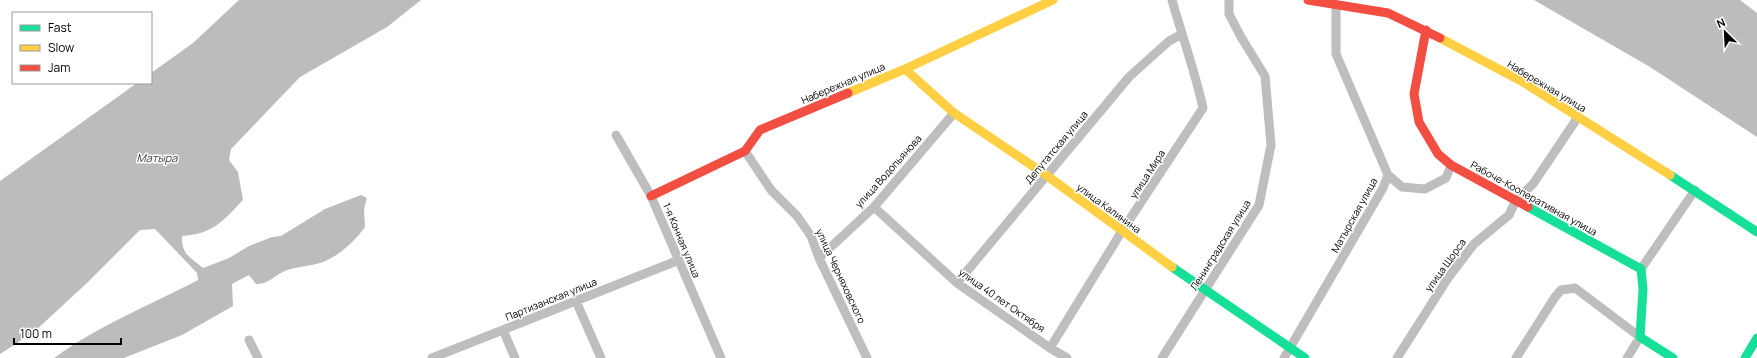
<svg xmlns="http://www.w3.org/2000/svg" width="1757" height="358" font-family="Manrope,sans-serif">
<rect width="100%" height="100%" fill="#fff"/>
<path fill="#bcbcbc" d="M239 0H421L387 27 300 77 231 149 229 160 238 172 243 200C223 221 213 234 182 236 181 254 191 258 203 268L229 258 249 246 272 237 281 236 325 209 361 195 367 198 364 209 365 227C355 241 337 258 320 263 309 266 297 267 287 270 276 274 268 285 256 284L249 275 232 284 233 306 182 335 124 358H54C98 326 150 305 198 280L197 273 155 229 140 230 88 282 34 332 0 354V181L137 83H151V73L193 43Z
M1534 0H1740L1757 13V137L1650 67Z"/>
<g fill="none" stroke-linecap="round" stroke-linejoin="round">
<path stroke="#bebebe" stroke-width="9" d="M616 135 651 196 721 358
M745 151 771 190 797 216 811 236 819 258 867 358
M1388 175 1402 187 1425 189 1446 178 1451 165
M874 207 957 283 1050 348 1067 358
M819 258 874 207 954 113
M1641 269 1695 190
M957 283 1129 77 1169 41 1182 34
M576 301 601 358
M503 330 515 358
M249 340 258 358
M1050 348 1122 231 1203 108C1195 71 1182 36 1172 0
M432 358 679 260
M1162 358 1259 205 1271 145 1265 76 1241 37 1229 14V0
M1284 358 1383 188 1388 175 1336 54V5
M1397 358 1448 278 1474 244 1509 215 1516 200 1533 184 1578 117
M1516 358 1555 297 1561 290 1575 288 1640 337 1627 358"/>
<path stroke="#16e098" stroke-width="9" d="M1670 175 1757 232
M1528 207 1641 269 1643 289 1640 337 1673 358
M1172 267 1305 358
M1745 358 1757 338"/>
<path stroke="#ffcf43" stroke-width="9" d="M1440 38 1523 82 1670 175
M905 69 954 113 1046 175 1172 267
M848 93 905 69 1053 0"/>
<path stroke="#f24e42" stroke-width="9" d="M1308 0 1388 13 1440 38
M1426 30 1414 94 1419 122 1438 154 1451 165 1528 207
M651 196 745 151 760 130 848 93"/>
</g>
<g text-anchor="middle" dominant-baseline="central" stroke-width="3" stroke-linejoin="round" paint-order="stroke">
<g font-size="10" fill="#000" stroke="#fff">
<text transform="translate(843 83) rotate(-23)">Набережная улица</text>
<text transform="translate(1547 86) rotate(31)">Набережная улица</text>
<text transform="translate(1056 147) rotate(-50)">Депутатская улица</text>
<text transform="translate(888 171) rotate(-48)">улица Водопьянова</text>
<text transform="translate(1147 174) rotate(-57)">улица Мира</text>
<text transform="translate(1534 198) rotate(29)">Рабоче-Кооперативная улица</text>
<text transform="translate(1109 208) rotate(36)">улица Калинина</text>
<text transform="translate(1354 215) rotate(-61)">Матырская улица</text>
<text transform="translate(682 240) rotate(67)">1-я Конная улица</text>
<text transform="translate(1220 245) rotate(-58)">Ленинградская улица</text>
<text transform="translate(1445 265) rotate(-54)">улица Щорса</text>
<text transform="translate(841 276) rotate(65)">улица Черняховского</text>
<text transform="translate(551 299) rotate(-22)">Партизанская улица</text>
<text transform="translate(1002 300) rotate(35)">улица 40 лет Октября</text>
</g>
<g font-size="11" font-style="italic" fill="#404040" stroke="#fff">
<text x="157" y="157">Матыра</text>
</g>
</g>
<rect x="12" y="12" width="140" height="72" fill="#ffffff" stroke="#999999"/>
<rect x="20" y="25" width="20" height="6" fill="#16e098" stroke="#999999"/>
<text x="48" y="32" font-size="12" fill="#000000">Fast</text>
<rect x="20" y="45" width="20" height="6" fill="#ffcf43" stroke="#999999"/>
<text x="48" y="52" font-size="12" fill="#000000">Slow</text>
<rect x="20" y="65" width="20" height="6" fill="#f24e42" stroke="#999999"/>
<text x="48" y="72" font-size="12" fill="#000000">Jam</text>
<g transform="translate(1725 32) rotate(336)" stroke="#ffffff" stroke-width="3" paint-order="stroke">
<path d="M0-3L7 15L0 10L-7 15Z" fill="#000000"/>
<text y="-6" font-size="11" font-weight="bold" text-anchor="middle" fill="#000000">N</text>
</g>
<path d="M14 338v6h107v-6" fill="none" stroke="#000000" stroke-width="2"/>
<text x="20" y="338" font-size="12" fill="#000000" stroke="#ffffff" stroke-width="3" paint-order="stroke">100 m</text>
</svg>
